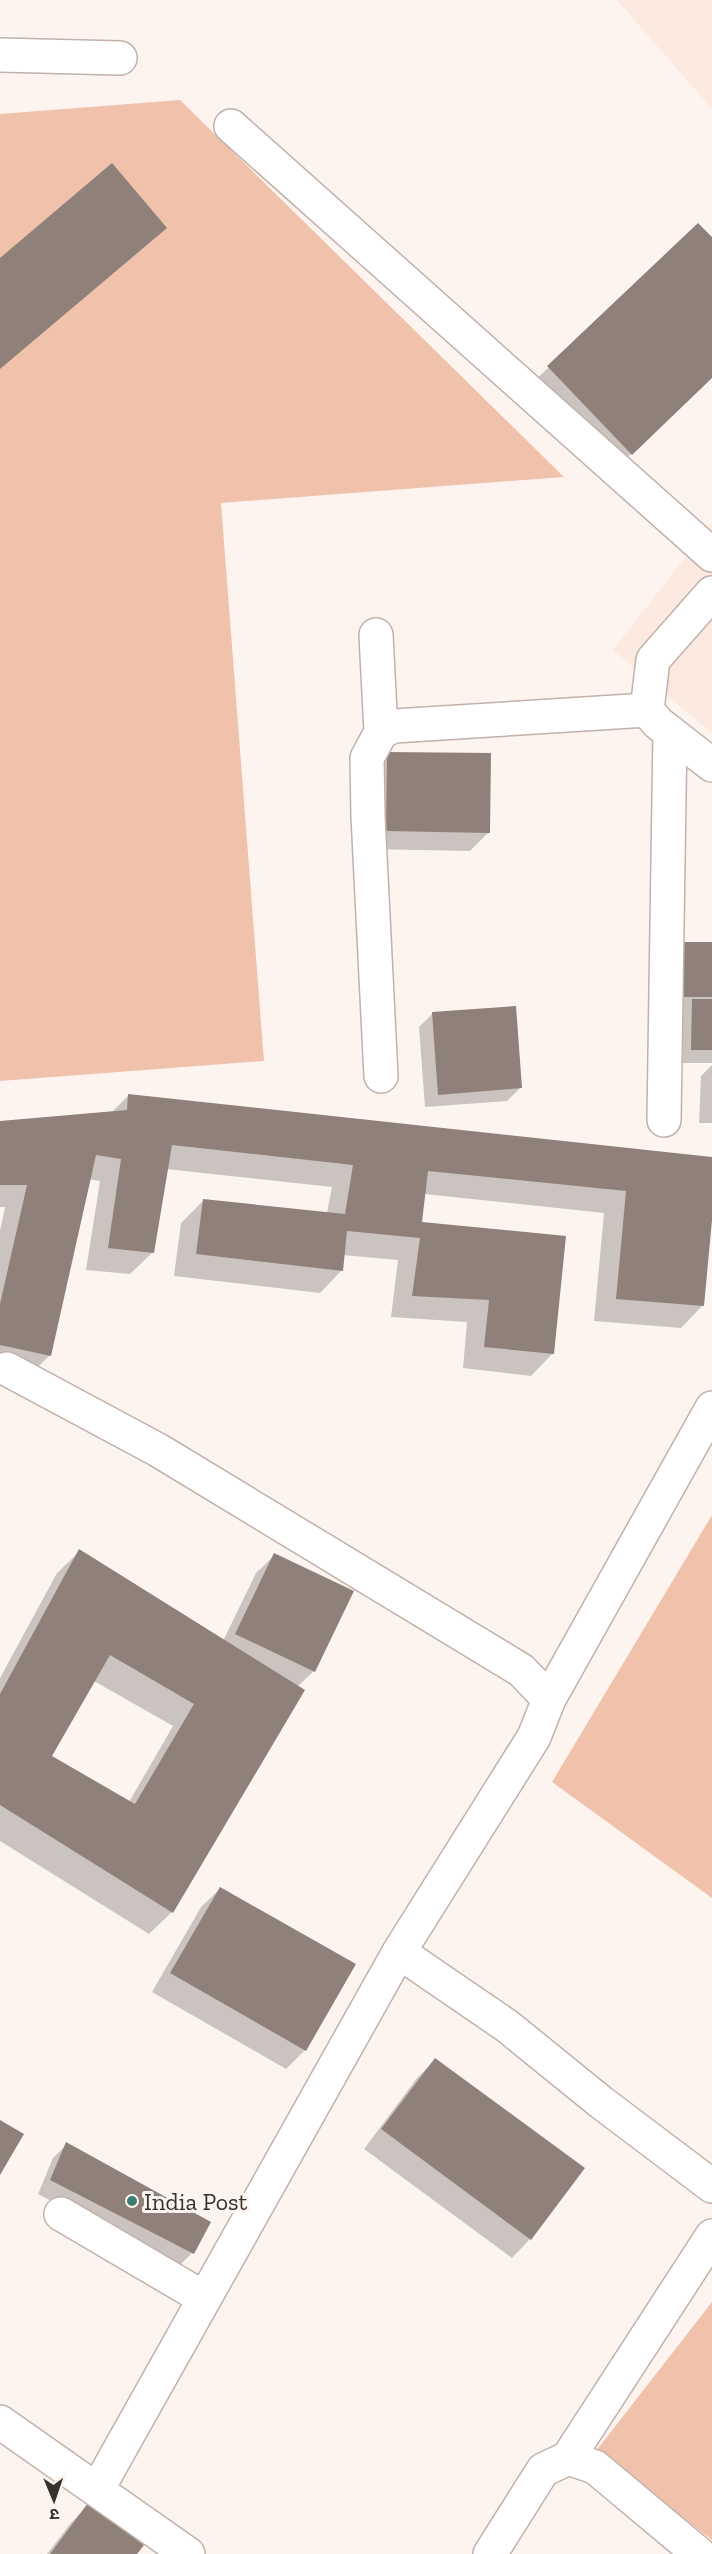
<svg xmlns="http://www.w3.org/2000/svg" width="712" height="2554" font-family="'Zilla Slab','Noto Sans Devanagari',serif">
<rect width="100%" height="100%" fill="#fef4ef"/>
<path fill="#fce9df" d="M617 0H712V109Z
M712 523V733L613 650Z"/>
<path fill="#f0c2ab" d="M180 100 564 477 221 503 264 1061 0 1081V114Z
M712 1515V1898L552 1782Z
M712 2302V2540L596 2451Z"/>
<path fill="#0003" fill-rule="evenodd" d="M698 225 712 239V377L608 476 526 389Z
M387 753 489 832 470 851 368 849 369 772Z
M684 943H712V1063H678L680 1014 683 1010H671Z
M433 1013 521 1087 507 1101 425 1107 419 1027Z
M712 1065V1123H699L701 1076Z
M129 1095 712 1158V1204L703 1305 681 1328 594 1321 604 1213 424 1194 421 1223 553 1353 531 1376 463 1368 467 1322 391 1317 398 1260 343 1255 342 1270 320 1293 174 1276 181 1223 204 1200 327 1213 332 1187 166 1169 153 1252 130 1274 86 1270 100 1181 89 1179 49 1356 27 1378 0 1372V1231L5 1207H0V1122L111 1113Z
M80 1551 223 1641 256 1573 275 1555 314 1671 297 1687 172 1912 149 1934 0 1841V1678L57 1573ZM94 1681 173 1726 129 1802 50 1756Z
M220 1889 305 2050 286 2069 152 1992 201 1907Z
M435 2060 530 2239 512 2258 364 2149 417 2078Z
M67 2144 192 2253 179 2266 38 2194 53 2158Z
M88 2505 135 2554H47L70 2524Z"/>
<path fill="#8f8179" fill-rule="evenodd" d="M112 163 167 228 0 369V258Z
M698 223 712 237V378L632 455 547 366Z
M387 752 491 753 490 833 386 831Z
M683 942H712V997H684Z
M692 999H712V1050H691Z
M516 1006 522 1088 438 1095 432 1012Z
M128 1094 712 1157V1220L704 1306 616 1299 626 1191 428 1171 422 1222 566 1236 554 1354 484 1347 489 1300 412 1296 420 1238 347 1231 343 1271 196 1254 203 1199 345 1214 353 1165 172 1145 154 1253 108 1248 121 1159 96 1155 51 1356 0 1345V1304L27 1185H0V1121L127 1110Z
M79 1549 305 1690 173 1913 0 1805V1694ZM110 1655 194 1704 135 1804 52 1756Z
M274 1553 354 1591 315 1672 235 1634Z
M220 1887 356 1964 306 2051 170 1973Z
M435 2058 585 2168 531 2240 381 2129Z
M0 2120 24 2134 0 2175Z
M66 2142 211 2222 194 2254 50 2180Z
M88 2503 144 2545 137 2554H50Z"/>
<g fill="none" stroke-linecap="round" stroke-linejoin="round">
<g stroke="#c1b1aa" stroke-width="36">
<path id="minor" d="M0 55 120 58
M231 126 712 555
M712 593 653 660 647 710 658 723 712 765
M376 635 381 732
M381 1076 368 816 367 758 381 732 394 726 647 710
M664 1120 670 732
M7 1369 158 1450 521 1670 549 1699 534 1737 399 1952 97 2490
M549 1699 712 1408
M399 1952 507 2026 602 2103 712 2186
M61 2214 204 2298
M0 2422 188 2554
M568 2458 712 2236
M490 2554 543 2470 568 2458 595 2467 699 2554"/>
</g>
<use href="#minor" stroke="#fff" stroke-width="33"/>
</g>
<circle fill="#3b7f72" stroke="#fef4ef" stroke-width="2" cx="132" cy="2201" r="6"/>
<g text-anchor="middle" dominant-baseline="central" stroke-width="6" stroke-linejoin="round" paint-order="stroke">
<g font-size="24" fill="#37312e" stroke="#fef4ef" text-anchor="start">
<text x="144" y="2201">India Post</text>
</g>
</g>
<g transform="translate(54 2500) rotate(178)" stroke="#fef4ef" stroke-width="4.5" paint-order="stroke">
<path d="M0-4.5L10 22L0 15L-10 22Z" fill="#37312e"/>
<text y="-9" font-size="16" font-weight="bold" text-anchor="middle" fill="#37312e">उ</text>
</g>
</svg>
